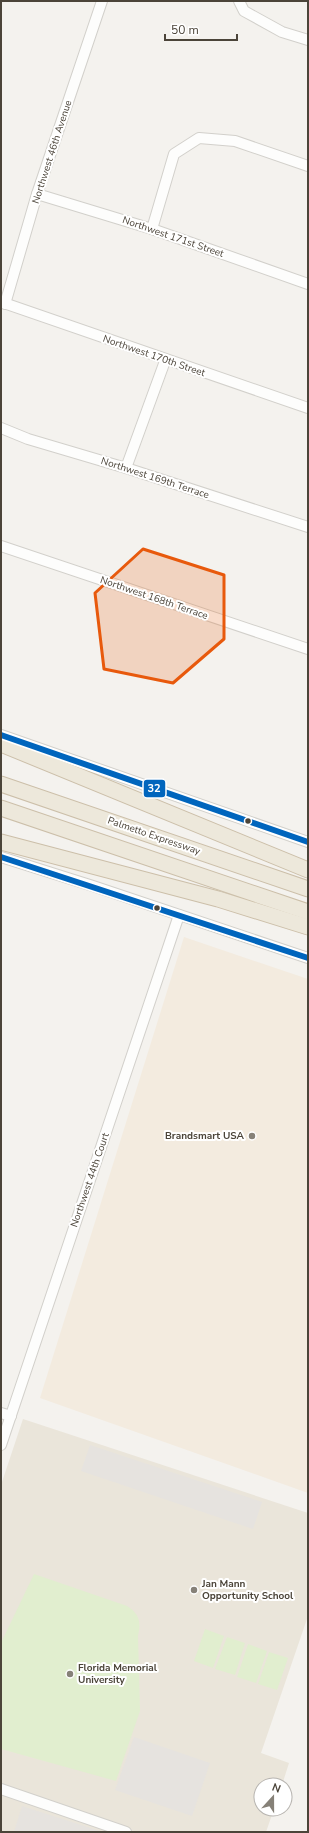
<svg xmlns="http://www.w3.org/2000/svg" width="309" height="1833" font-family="'Nunito Sans',sans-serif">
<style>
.commercial{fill:#f3ebdf}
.education{fill:#eae5da}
.green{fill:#e1eecf}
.parking{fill:#e6e3df}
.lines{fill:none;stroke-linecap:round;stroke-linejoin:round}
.minor-casing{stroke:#d2d0cb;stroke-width:12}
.highway-casing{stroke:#ccbfa9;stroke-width:17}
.minor{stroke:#fdfdfc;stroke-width:10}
.highway{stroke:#ede8db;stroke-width:15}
.bus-1-casing{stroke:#fff;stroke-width:9}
.bus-1{stroke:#0065bd;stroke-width:6}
.marked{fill:#e8590c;fill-opacity:0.2;stroke:#e8590c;stroke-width:3;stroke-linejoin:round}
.bus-dot{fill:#4b4439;stroke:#fff;stroke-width:1.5}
.poi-dot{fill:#868178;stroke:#fff;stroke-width:1.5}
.labels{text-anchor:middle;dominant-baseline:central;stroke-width:4;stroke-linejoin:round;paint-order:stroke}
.street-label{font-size:10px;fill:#4b4439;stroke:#fff}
.poi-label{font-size:10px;font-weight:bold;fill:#4b4439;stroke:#fff;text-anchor:start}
.line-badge{stroke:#fff;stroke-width:1.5}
.badge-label{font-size:11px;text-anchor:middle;font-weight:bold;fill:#fff}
</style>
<rect width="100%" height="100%" fill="#f4f2ee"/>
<path class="commercial" d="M184,937l124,42v514l-268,-95z"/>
<path class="education" d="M23,1419l285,94v103l-47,137 28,10 -7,22h-21v24h13l-8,23h-265v-347z"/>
<g class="green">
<path d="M34,1574l93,32c13,8 14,17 11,30l2,75 -24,70 -115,-32v-106z"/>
<path d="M205,1629l19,7 -11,32 -19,-7z"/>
<path d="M227,1637l18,6 -10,32 -20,-6z"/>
<path d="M248,1644l19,7 -11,32 -19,-6z"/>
<path d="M269,1652l19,6 -11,32 -19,-6z"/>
</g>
<g class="parking">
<path d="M90,1445l172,57 -9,27 -172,-58z"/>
<path d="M134,1737l76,26 -18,53 -77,-26z"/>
<path d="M22,1806l81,26h-89z"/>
</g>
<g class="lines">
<defs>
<g id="minor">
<path d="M239,1l5,10 38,21 26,8"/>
<path d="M37,194l115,35 156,55"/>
<path d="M152,229l22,-75 25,-16 36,3 73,25"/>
<path d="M1,302l307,106"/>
<path d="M5,304l32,-110 65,-193"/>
<path d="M1,428l27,11 98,29 182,59"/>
<path d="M126,468l39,-107"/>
<path d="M1,546l307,103"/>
<path d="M1,735l307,107"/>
<path d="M1,857l92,29 215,72"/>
<path d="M1,1413l10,3"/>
<path d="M1,1445l178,-530"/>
<path d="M1,1789l125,43"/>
</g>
<g id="highway">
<path d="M1,744l307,126"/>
<path d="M1,784l307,105"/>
<path d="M1,808l307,104"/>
<path d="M1,842l217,57 90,28"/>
</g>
</defs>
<use href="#minor" class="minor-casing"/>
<use href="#highway" class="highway-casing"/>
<use href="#minor" class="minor"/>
<use href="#highway" class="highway"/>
<defs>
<g id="bus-1">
<path d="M1,735l307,107"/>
<path d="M1,857l307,101"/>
</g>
</defs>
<use href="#bus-1" class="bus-1-casing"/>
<use href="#bus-1" class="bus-1"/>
</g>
<path class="marked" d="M143,549l81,26v64l-51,44 -69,-14 -9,-76z"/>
<g class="bus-dot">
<circle cx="248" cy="821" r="3.5"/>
<circle cx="157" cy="908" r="3.5"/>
</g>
<g class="poi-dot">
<circle cx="252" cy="1136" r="4"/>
<circle cx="194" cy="1590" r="4"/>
<circle cx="70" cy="1674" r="4"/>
</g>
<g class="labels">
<g class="street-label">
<text transform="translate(52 152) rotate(-72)">Northwest 46th Avenue</text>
<text transform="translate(173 237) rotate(19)">Northwest 171st Street</text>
<text transform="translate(154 356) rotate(19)">Northwest 170th Street</text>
<text transform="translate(155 478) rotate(18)">Northwest 169th Terrace</text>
<text transform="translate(154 598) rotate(19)">Northwest 168th Terrace</text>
<text transform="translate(154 836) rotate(19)">Palmetto Expressway</text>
<text transform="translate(90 1180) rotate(-71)">Northwest 44th Court</text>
</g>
<g class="poi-label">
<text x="244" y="1136" text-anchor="end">Brandsmart USA</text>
<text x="202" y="1584">Jan Mann<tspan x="202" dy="12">Opportunity School</tspan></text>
<text x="78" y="1668">Florida Memorial<tspan x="78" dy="12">University</tspan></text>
</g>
</g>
<rect class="line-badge" x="143" y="779" width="23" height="19" rx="4" fill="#0065bd"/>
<g class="badge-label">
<text x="154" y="792">32</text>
</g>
<rect width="309" height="1833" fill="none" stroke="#4b4439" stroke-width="4"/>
<g transform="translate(273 1797) rotate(21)"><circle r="19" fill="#ffffff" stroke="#b7b4b0"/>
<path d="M0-3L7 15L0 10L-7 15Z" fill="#868178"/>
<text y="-6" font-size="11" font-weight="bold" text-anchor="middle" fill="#4b4439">N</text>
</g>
<path d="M165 34v6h72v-6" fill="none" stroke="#4b4439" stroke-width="2"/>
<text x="171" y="34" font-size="12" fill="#4b4439" stroke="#ffffff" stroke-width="3" paint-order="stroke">50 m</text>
</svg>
